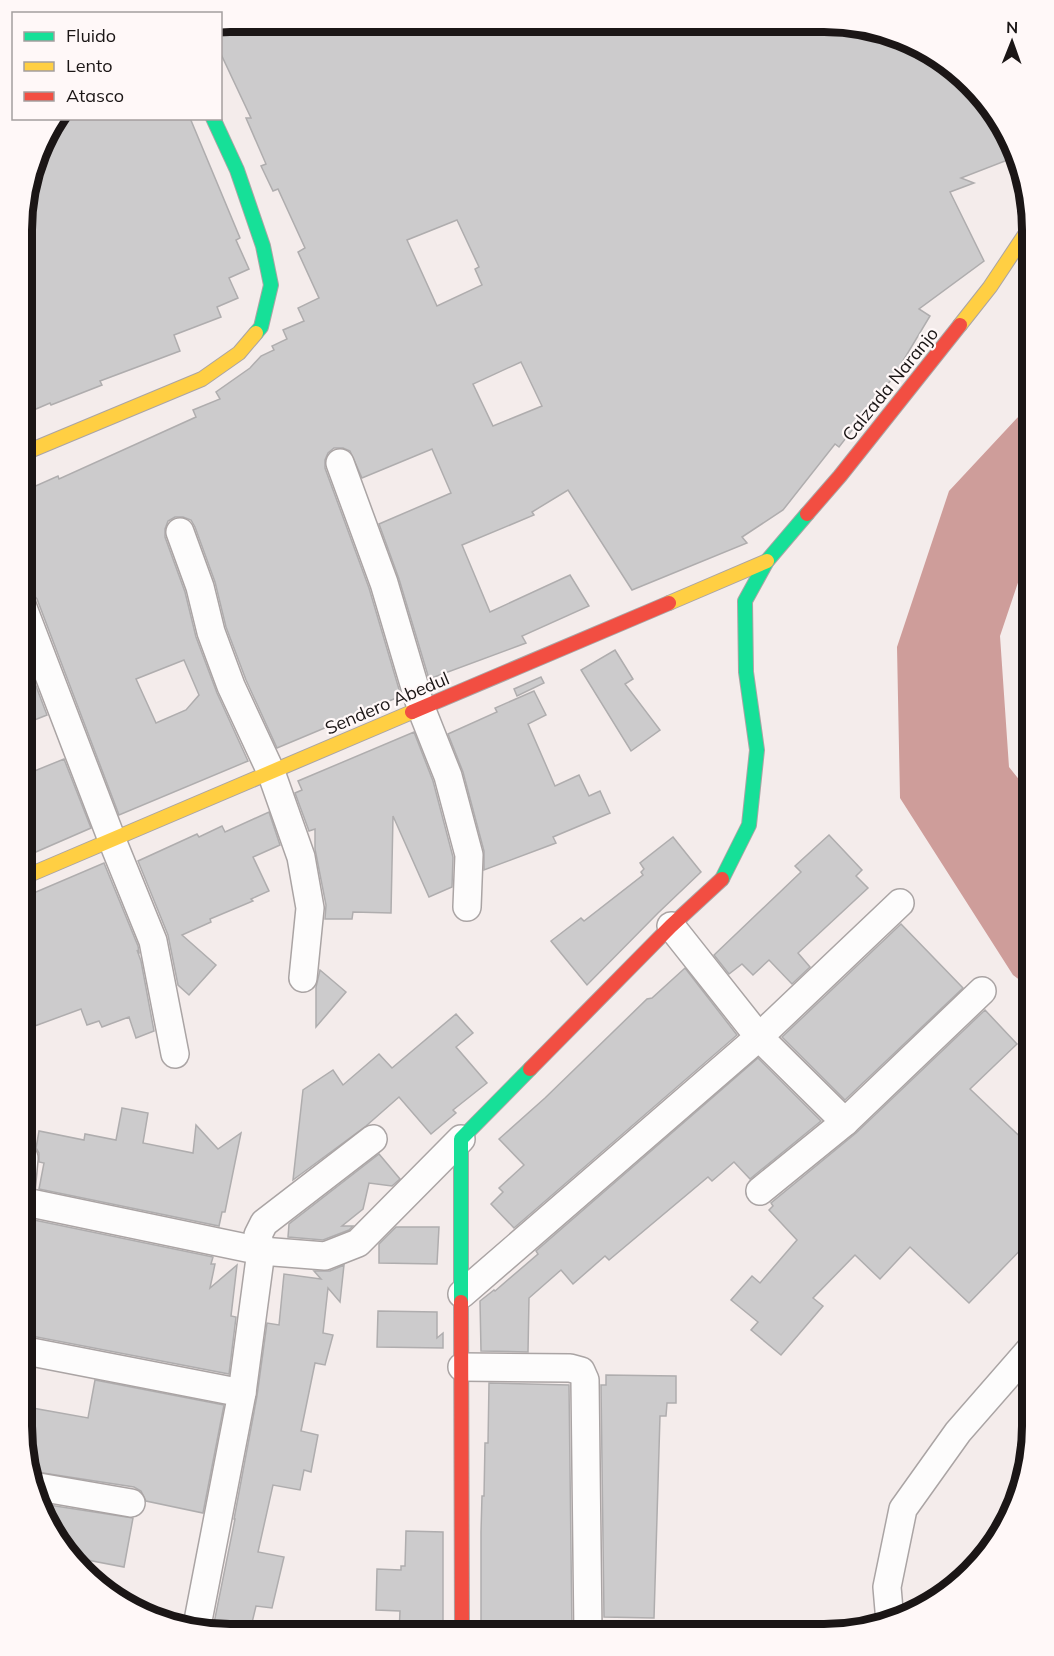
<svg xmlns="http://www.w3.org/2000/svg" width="1054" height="1656" font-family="Mulish,sans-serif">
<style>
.water{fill:#ce9d9a}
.building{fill:#cccbcc;stroke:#afadae;stroke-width:1.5;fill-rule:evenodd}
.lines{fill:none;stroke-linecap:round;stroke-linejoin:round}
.street-casing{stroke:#aaa4a4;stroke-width:30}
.fast-casing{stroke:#aaa4a4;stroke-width:16}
.slow-casing{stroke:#aaa4a4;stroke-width:16}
.jam-casing{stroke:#aaa4a4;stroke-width:16}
.street{stroke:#fdfcfc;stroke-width:27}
.fast{stroke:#16e098;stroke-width:14}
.slow{stroke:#ffcf43;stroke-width:14}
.jam{stroke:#f24e42;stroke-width:14}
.labels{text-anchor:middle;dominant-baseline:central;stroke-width:4.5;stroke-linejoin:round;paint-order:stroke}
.street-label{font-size:18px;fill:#1b1616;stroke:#fff8f8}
.rim{fill:none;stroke:#1b1616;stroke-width:8}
</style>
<rect width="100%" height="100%" fill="#f4eceb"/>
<path class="water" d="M1033,401v137l-33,98 9,131 24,30v193l-20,-15 -113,-177 -3,-151 52,-156z"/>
<g class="building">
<path d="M230,21l622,2 100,41 65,86 1,6 -57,22 13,5 -24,9 34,69 -65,48 11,7 -36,60 -55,71 -4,-3 -52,66 -41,27 5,6 -115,47 -64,-100 -36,22 2,3 -72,30 28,67 80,-37 19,31 -67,30 4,7 -97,36 -30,-100 -20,-55 72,-31 -19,-44 -70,29 -12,-27 -7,-3h-9l-6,5 -3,7v8l44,120 32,108 -124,52 -31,-68 -20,-53 -11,-45 -20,-55 -4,-7 -8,-3h-8l-7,4 -3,8v8l20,55 11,45 21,56 31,68 -129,54 -82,-216 -6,-7 -9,-2v-98l36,-16 1,3 137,-62 -3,-7 27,-11 -4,-7 34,-24 11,-12 13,-6 -2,-4 15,-7 -4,-9 21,-9 -6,-13 21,-10 -21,-46 7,-4 -27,-59 -5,2 -12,-25 5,-2 -20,-46h5l-31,-66v-29zM457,220l22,47 -4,2 7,16 -45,21 -30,-66zM521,362l21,44 -49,20 -20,-42zM184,660l15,35 -13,15 -30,13 -20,-44z"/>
<path d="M57,118h133l50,120 -4,2 13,29 -20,9 9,20 -21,9 4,10 -47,18 6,16 -80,30 2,4 -51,20 -1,-2 -28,12 1,-212 20,-66z"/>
<path d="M22,649l25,66 -25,10z"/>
<path d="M615,650l18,29 -8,5 35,46 -29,21 -50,-81z"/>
<path d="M541,677l3,6 -27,13 -3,-7z"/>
<path d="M534,691l12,24 -18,9 27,62 24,-11 10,21 11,-5 10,22 -57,24 3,6 -72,27v-19l-21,-79 -15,-38 49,-22 -2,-4z"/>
<path d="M414,732l19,49 20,76 -1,30 -23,10 -36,-81 -2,97 -38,-1 -1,7h-27l1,-14 -11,-56v-20l-6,2 -14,-38 7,-3 -4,-9z"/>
<path d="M64,759l27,69 -69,30v-82z"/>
<path d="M269,812l11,33 -27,12 16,34 -18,8 2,2 -43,18 1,3 -29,13 34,30 -27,30 -11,-10 -10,-50 -30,-74 59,-27 2,3 23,-11 3,6z"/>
<path d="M829,835l33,35 -6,6 12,12 -70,65 12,14 -18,17 -23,-24 -16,15 -11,-11 -13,10 -15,-19 87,-83 -6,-6z"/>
<path d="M673,837l28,35 -43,41 -71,72 -36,-44 30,-23 3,3 59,-46 -2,-3 3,-3 -4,-6z"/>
<path d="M104,863l34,83 1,6 -2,-2 4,11 13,70 -18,7 -7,-21 -27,10 -3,-6 -12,4 -6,-16 -49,18 -2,-4 -8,4v-131l7,-1z"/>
<path d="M901,924l62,64 -118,112 -63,-63z"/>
<path d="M685,968l52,67 -223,193 -23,-24 12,-12 -4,-4 25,-23 -25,-26 46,-41 102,-99 5,-1z"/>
<path d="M320,970l26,22 -30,35v-40z"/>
<path d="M985,1010l32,34 -47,45 63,60v88l-64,66 -59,-56 -30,32 -25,-24 -42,43 10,8 -42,49 -30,-25 7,-8 -27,-22 21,-24 8,7 37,-43 -28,-30 4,-4 -2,-3 85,-70z"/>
<path d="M456,1014l17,19 -17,14 31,36 -34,27 3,3 -25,21 -32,-37 -33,29 -73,54 10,-90 30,-20 10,15 36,-31 13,14z"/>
<path d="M758,1058l63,63 -71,58 -16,-17 -22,19 -4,-4 -99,83 -4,-4 -32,28 -12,-14 -32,28 -1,54 -47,-1 -1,-50 14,-11 1,1 43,-37 -2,-3z"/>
<path d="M122,1108l26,5 -5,30 50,10 3,-28 22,24 23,-16 -16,79h-3l-3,14 -180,-37 5,-26 -5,-1v-9l-3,-5 3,-17 45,9 1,-6 31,6z"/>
<path d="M379,1154l21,25 -8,7 -23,-3 -6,26 -21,17h11l-4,4 -26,10 -35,-3 1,-13z"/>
<path d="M34,1220l179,37 -2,7h4l-5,24 27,-23 -6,51 5,1 -7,57 -208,-40v-40z"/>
<path d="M396,1227h43l-2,37 -58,-1v-19z"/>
<path d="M344,1265l-4,37 -12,-14 -5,45 10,2 -8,30 -10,-2 -14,68 17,4 -7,37 -7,-2 -4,20 -27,-5 -15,67 26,5 -12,51 -16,-2 -6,25 -13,-2 -1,4h-24l23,-114h-1l23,-123 10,-73 12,2 5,-51 37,5 -7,-8h16z"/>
<path d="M378,1311l59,1v26l6,-5v15l-66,-1z"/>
<path d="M606,1375l70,1v27h-9l-1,13h-6l-6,202 -50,-1 -3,-232h5z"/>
<path d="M95,1380l129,25 -21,108 -57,-12 -5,-10 -7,-4 -104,-16 -9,-45v-20l67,12z"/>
<path d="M489,1383l80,2 3,249h-37v-5l-54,-1v-96l1,-36h2l1,-53h3z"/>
<path d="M36,1503l97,15 -9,49 -47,-9 -40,-52z"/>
<path d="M406,1531l37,1v102h-44l1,-23 -24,-1 1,-41 24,1v-4h4z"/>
</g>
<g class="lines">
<defs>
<g id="street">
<path d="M340,463l44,120 37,125 27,68 21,79 -2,52"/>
<path d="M180,532l20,55 11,45 20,54 40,86 30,85 9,51 -7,70"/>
<path d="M22,605l90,235 41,101 22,113"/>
<path d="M671,926l88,111 86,85"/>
<path d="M21,1189l3,-31 -3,-3"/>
<path d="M760,1191l85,-69 137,-131"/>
<path d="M21,1201l240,50 64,5 33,-13 103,-104"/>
<path d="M462,1294l297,-257 141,-134"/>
<path d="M21,1350l221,43"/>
<path d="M462,1367l108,1 11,3 4,9 3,254"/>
<path d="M33,1486l98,17"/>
<path d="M890,1622l-3,-35 16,-78 55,-77 75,-86"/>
<path d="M196,1631l46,-238 19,-142 -3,-16 6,-12 109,-84"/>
</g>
<g id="fast">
<path d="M213,118l24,52 26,76 8,39 -10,42 -5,6"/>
<path d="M722,879l27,-54 8,-75 -11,-78 -1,-71 22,-40 40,-47"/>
<path d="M461,1302v-163l69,-70"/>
</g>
<g id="slow">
<path d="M960,325l30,-38 42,-63"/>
<path d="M22,454l180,-75 37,-26 17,-20"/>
<path d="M669,603l98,-42"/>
<path d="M22,878l390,-166"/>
</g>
<g id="jam">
<path d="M807,514l33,-38 120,-151"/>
<path d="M412,712l257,-109"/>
<path d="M530,1069l141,-143 51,-47"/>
<path d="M461,1302l1,332"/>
</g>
</defs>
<use href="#street" class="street-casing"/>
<use href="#fast" class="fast-casing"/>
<use href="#slow" class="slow-casing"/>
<use href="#jam" class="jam-casing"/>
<use href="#street" class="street"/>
<use href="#fast" class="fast"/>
<use href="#slow" class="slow"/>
<use href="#jam" class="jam"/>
</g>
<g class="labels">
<g class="street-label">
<text transform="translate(890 384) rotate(-51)">Calzada Naranjo</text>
<text transform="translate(387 703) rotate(-23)">Sendero Abedul</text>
</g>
</g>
<path d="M0 0H1054V1656H0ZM230 32H824A198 198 0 0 1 1022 230V1426A198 198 0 0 1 824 1624H230A198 198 0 0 1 32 1426V230A198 198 0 0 1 230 32Z" fill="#fff8f8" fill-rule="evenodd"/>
<path class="rim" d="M230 32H824A198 198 0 0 1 1022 230V1426A198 198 0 0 1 824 1624H230A198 198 0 0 1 32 1426V230A198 198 0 0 1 230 32Z"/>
<rect x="12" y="12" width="210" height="108" fill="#fff8f8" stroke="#a49e9e" stroke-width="1.5"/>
<rect x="24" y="32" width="30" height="9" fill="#16e098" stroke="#a49e9e" stroke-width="1.5"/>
<text x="66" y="42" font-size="18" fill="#1b1616">Fluido</text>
<rect x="24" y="62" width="30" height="9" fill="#ffcf43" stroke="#a49e9e" stroke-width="1.5"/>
<text x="66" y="72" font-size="18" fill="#1b1616">Lento</text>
<rect x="24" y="92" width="30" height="9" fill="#f24e42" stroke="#a49e9e" stroke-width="1.5"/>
<text x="66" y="102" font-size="18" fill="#1b1616">Atasco</text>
<g transform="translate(1012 42) rotate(1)" stroke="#fff8f8" stroke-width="4.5" paint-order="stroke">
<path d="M0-4.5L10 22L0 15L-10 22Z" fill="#1b1616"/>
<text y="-9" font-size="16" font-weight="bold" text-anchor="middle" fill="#1b1616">N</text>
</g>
</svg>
